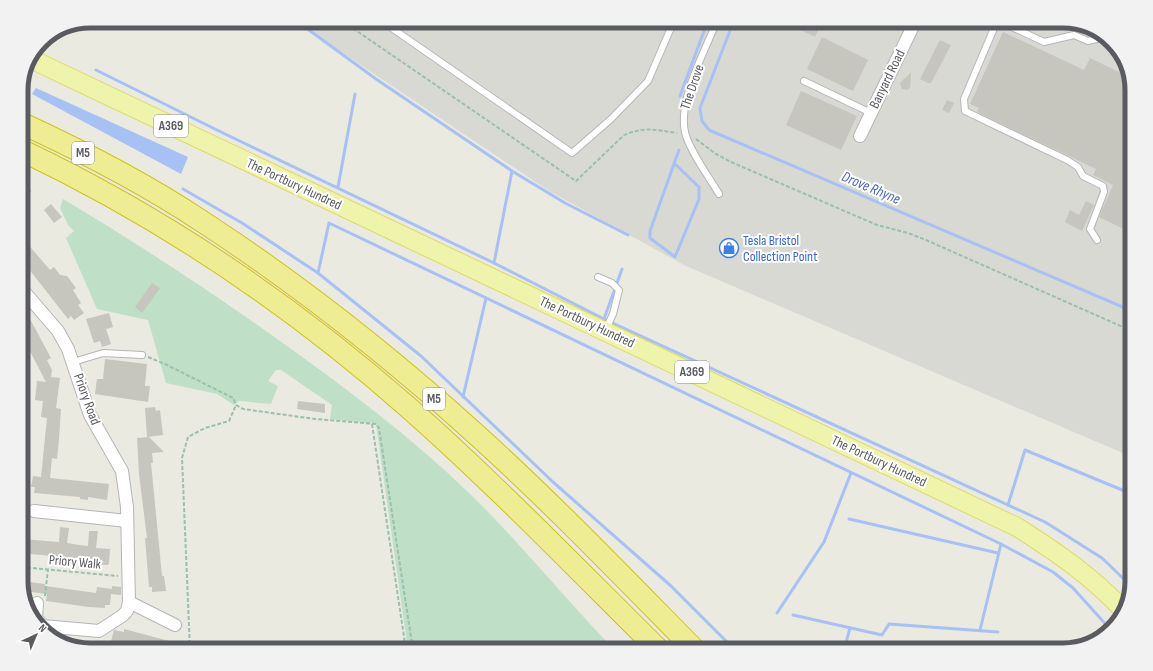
<svg xmlns="http://www.w3.org/2000/svg" width="1153" height="671" font-family="'Sofia Sans Condensed',sans-serif">
<style>
.industrial{fill:#d9d9d3}
.green{fill:#c0dfc7}
.water{fill:#a8c1f4}
.lines{fill:none;stroke-linecap:round;stroke-linejoin:round}
.stream{stroke:#a8c1f4;stroke-width:3}
.building{fill:#c6c5be}
.lane-casing{stroke:#b4b5ba;stroke-width:8}
.street-casing{stroke:#b4b5ba;stroke-width:14}
.primary-casing{stroke:#dfd966;stroke-width:20}
.highway-casing{stroke:#d0c11b;stroke-width:23}
.path{stroke:#9ac0ad;stroke-width:2;stroke-dasharray:4 2;stroke-linecap:butt}
.lane{stroke:#fff;stroke-width:6}
.street{stroke:#fff;stroke-width:12}
.primary{stroke:#eff4ac;stroke-width:18}
.highway{stroke:#efed94;stroke-width:21}
.labels{text-anchor:middle;dominant-baseline:central;stroke-width:4;stroke-linejoin:round;paint-order:stroke}
.shield{fill:#fff;stroke:#8c8c90;stroke-width:1}
.shield-label{font-size:13px;font-weight:bold;fill:#5a5b60}
.street-label{font-size:14px;fill:#5a5b60;stroke:#fff}
.shop-label{font-size:14px;fill:#366cbe;stroke:#fff;text-anchor:start}
.water-label{font-size:15px;font-style:italic;fill:#4f68b3;stroke:#fff}
.rim{fill:none;stroke:#5a5b60;stroke-width:5}
</style>
<rect width="100%" height="100%" fill="#eaeae1"/>
<path class="industrial" d="M1063,21l35,9 23,22 11,33v372l-446,-191 -137,-75 -218,-146 -26,-20z"/>
<path class="green" d="M63,199c74,44 147,92 217,142 66,47 130,95 188,151 52,50 97,107 147,158h-207l-32,-226 -46,-5 2,-14 -51,-35h-5l-8,11 10,5 -7,18 -32,-3 -5,4 -17,-11 -51,-11 -18,-63 -51,-11 -31,-71 8,-7 -6,-6 -8,-17z"/>
<path class="water" d="M36,88l152,69 -7,17 -149,-80z"/>
<g class="lines">
<g class="stream">
<path d="M733,23l-33,85 2,13 7,9 423,181"/>
<path d="M302,25l74,54 136,92 53,32 63,32"/>
<path d="M96,70l127,63 271,130 110,56 441,203 57,36 29,28"/>
<path d="M680,96l27,-73"/>
<path d="M674,163l25,24v12l-24,58 -25,-19v-7l29,-81"/>
<path d="M338,187l17,-93"/>
<path d="M183,189l59,34 76,50 103,83 132,126 118,104 64,64"/>
<path d="M494,263l18,-92"/>
<path d="M318,273l11,-50 672,321 52,28 20,16 37,41"/>
<path d="M604,319l18,-50"/>
<path d="M463,397l23,-99"/>
<path d="M1008,505l17,-55 107,44"/>
<path d="M849,519l149,34"/>
<path d="M777,613l47,-71 27,-69"/>
<path d="M793,615l89,20 7,-11 109,8"/>
<path d="M980,630l21,-86"/>
<path d="M844,650l6,-22"/>
</g>
</g>
<g class="building">
<path d="M785,22h37l-7,15z"/>
<path d="M1003,32l81,38 6,-12 33,16 3,-6 6,17v148l-33,-16 14,-32 -20,-10 3,-6 -119,-57 2,-4 -9,-4z"/>
<path d="M822,37l46,23 -15,31 -46,-22z"/>
<path d="M940,40l11,5 -20,38h-3l-8,-4z"/>
<path d="M911,72l-1,16 -3,2 -5,-1 -2,-6z"/>
<path d="M801,91l56,25 -16,34 -55,-25z"/>
<path d="M947,100l7,3 -5,10 -7,-3z"/>
<path d="M1086,201l8,4 -12,26 -17,-9 5,-12 9,5z"/>
<path d="M51,204l11,13 -8,6 -10,-13z"/>
<path d="M26,242l24,28 4,-3 6,8 7,1 9,12 -3,2 8,13 -3,2 6,8 -10,7 -3,-4 -3,3 -47,-60v-13z"/>
<path d="M152,283l8,5 -18,25 -7,-6z"/>
<path d="M21,309l6,11 3,-1 21,39 -4,2 5,10 -1,7 9,1 -4,30 5,1 -2,30 -2,20 -5,-1 -2,20 59,6 -2,16 -19,-3v3l-8,-1v-2l-46,-4 1,-6h-4l2,-11 8,1 6,-59 -6,-1 2,-16 -8,-1 2,-19 9,1 -25,-48z"/>
<path d="M109,313l4,14 -7,2 5,15 -9,3 -2,-6 -6,2 -8,-24z"/>
<path d="M105,359l42,5 -2,22h5l-2,16 -53,-8 2,-15h6z"/>
<path d="M298,401l27,3v9l-28,-4z"/>
<path d="M155,407l1,4 4,-1 3,25 -16,2 -2,-29z"/>
<path d="M149,437l15,15 -12,1 1,10h-2l11,113h2l2,15 -14,1v-5h-3l-4,-49h2l-8,-64 -2,-36z"/>
<path d="M60,527l9,1 -2,15 12,2 9,1 1,-15h9l-2,17 14,1 -1,15 -2,1h-8l-2,-2v-3l-67,-6 -1,4h-8v-19l38,3z"/>
<path d="M21,581l24,3v2l51,7 1,-6 15,2v-3l9,1v8l-10,-1 -1,11h-5v3l-16,-1 -43,-6 1,-7 -24,-3z"/>
<path d="M124,629l49,13 -1,8h-43l-19,-5 4,-15 10,2z"/>
</g>
<g class="lines">
<defs>
<g id="lane">
<path d="M997,21l-33,78 1,12 102,49 11,7 5,9 20,10 1,6 -14,37 7,11"/>
<path d="M999,21l45,21 30,-7 14,6 17,-4"/>
<path d="M716,23c-12,30 -38,77 -31,109 3,16 25,47 34,62"/>
<path d="M386,24l186,129 39,-34 37,-38 25,-58"/>
<path d="M804,81l67,32"/>
<path d="M598,277l14,6 7,7 -6,24 -7,15"/>
<path d="M73,362l30,-9 39,2"/>
</g>
<g id="street">
<path d="M860,136l55,-114"/>
<path d="M21,288l37,43 10,18 22,66 32,56 5,36 2,95 46,23"/>
<path d="M34,511l93,10"/>
<path d="M37,603l-1,15 7,8 56,5 23,-15 5,-5 2,-9"/>
</g>
<path id="primary" d="M33,60l984,467c39,25 75,49 107,84"/>
<g id="highway">
<path d="M21,123c63,29 125,61 182,99 98,64 190,137 276,215 75,68 145,141 216,213"/>
<path d="M21,150c141,67 271,155 388,258 87,77 167,160 250,242"/>
</g>
</defs>
<use href="#lane" class="lane-casing"/>
<use href="#street" class="street-casing"/>
<use href="#primary" class="primary-casing"/>
<use href="#highway" class="highway-casing"/>
<g class="path">
<path d="M348,25l228,156 47,-45c18,-10 34,-6 54,-3"/>
<path d="M696,139l20,15 15,8 146,63 31,8 18,7 206,91"/>
<path d="M21,189l11,2"/>
<path d="M148,357l17,7 68,34 3,7 7,4 72,10 61,5 3,4 34,222"/>
<path d="M372,424l34,226"/>
<path d="M21,567l97,9"/>
<path d="M45,596l3,-27"/>
<path d="M190,650l-8,-192 6,-21 17,-9 24,-7 7,-16"/>
</g>
<use href="#lane" class="lane"/>
<use href="#street" class="street"/>
<use href="#primary" class="primary"/>
<use href="#highway" class="highway"/>
</g>
<defs>
<symbol id="shop-ring" viewBox="-11 -11 22 22"><circle r="9.5" fill="#fff" stroke="#3f7fe0" stroke-width="1.5"/><path d="M-5-2.5h2.3a2.7 3.5 0 0 1 5.4 0H5L5.5 6h-11ZM-1.5-2.5h3a1.5 2.3 0 0 0-3 0Z" fill="#3f7fe0"/></symbol>
</defs>
<g fill-rule="evenodd">
<use href="#shop-ring" x="718" y="237" width="22" height="22"/>
</g>
<g class="labels">
<g class="shield">
<rect x="154" y="115" width="34" height="22" rx="3"/>
<rect x="72" y="142" width="22" height="22" rx="3"/>
<rect x="675" y="361" width="34" height="22" rx="3"/>
<rect x="423" y="388" width="22" height="22" rx="3"/>
</g>
<g class="shield-label">
<text x="171" y="126">A369</text>
<text x="83" y="153">M5</text>
<text x="692" y="372">A369</text>
<text x="434" y="399">M5</text>
</g>
<g class="street-label">
<text transform="translate(887 79) rotate(-64)">Banyard Road</text>
<text transform="translate(692 87) rotate(-71)">The Drove</text>
<text transform="translate(294 184) rotate(25)">The Portbury Hundred</text>
<text transform="translate(587 322) rotate(25)">The Portbury Hundred</text>
<text transform="translate(87 399) rotate(70)">Priory Road</text>
<text transform="translate(879 461) rotate(25)">The Portbury Hundred</text>
<text transform="translate(75 562) rotate(5)">Priory Walk</text>
</g>
<g class="shop-label">
<text x="743" y="240">Tesla Bristol<tspan x="743" dy="16">Collection Point</tspan></text>
</g>
<g class="water-label">
<text transform="translate(871 188) rotate(23)">Drove Rhyne</text>
</g>
</g>
<path d="M0 0H1153V671H0ZM90 28H1063A62 62 0 0 1 1125 90V581A62 62 0 0 1 1063 643H90A62 62 0 0 1 28 581V90A62 62 0 0 1 90 28Z" fill="#f2f2f2" fill-rule="evenodd"/>
<path class="rim" d="M90 28H1063A62 62 0 0 1 1125 90V581A62 62 0 0 1 1063 643H90A62 62 0 0 1 28 581V90A62 62 0 0 1 90 28Z"/>
<g transform="translate(36 635) rotate(44)" stroke="#ffffff" stroke-width="3" paint-order="stroke">
<path d="M0-3L7 15L0 10L-7 15Z" fill="#5a5b60"/>
<text y="-6" font-size="11" font-weight="bold" text-anchor="middle" fill="#5a5b60">N</text>
</g>
</svg>
